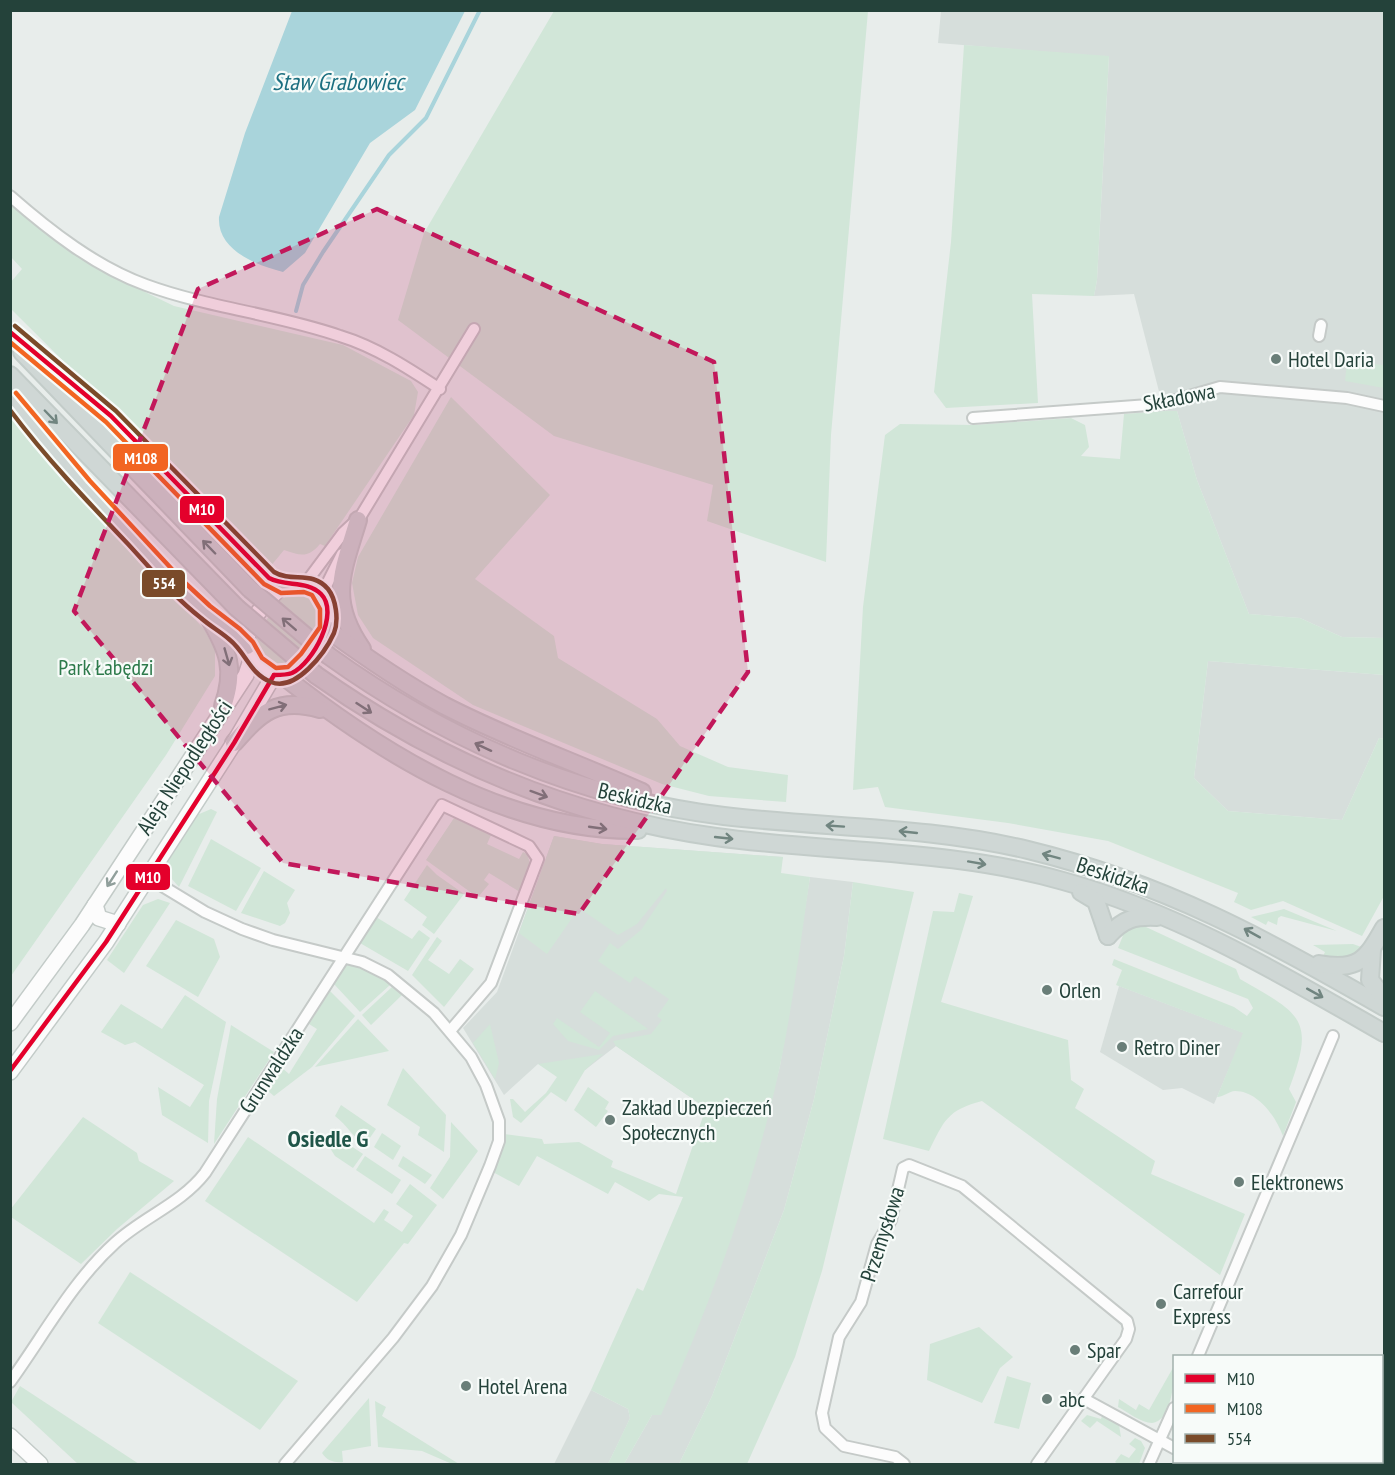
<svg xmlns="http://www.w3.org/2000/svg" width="1395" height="1475" font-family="'PT Sans Narrow',sans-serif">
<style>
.built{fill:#d6dedb}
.green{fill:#d1e6d8}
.water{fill:#a9d4db}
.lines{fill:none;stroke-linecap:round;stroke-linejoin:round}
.stream{stroke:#a9d4db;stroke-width:4}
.street-casing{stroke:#c5cac8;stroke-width:14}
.secondary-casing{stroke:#c3cbc8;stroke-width:18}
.primary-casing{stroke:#c3ccc9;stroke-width:20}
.street{stroke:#fcfcfc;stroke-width:10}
.secondary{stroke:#fcfcfc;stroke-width:15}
.primary{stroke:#cfd7d5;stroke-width:16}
.primary-bridge-casing{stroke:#c3ccc9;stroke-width:20;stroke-linecap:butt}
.primary-bridge{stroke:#cfd7d5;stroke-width:16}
.bus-1-casing{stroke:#f7fbf9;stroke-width:9}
.bus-2-casing{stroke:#f7fbf9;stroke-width:9}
.bus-3-casing{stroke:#f7fbf9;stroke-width:9}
.bus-1{stroke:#e4002b;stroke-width:4.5}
.bus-2{stroke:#f26522;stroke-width:4.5}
.bus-3{stroke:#7a4b2a;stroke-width:4.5}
.oneway{stroke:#718580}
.oneway2{stroke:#909f9b}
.marked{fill:#c2185b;fill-opacity:0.2;stroke:#c2185b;stroke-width:4.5;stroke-dasharray:12 8;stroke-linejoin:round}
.poi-dot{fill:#697e78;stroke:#f7fbf9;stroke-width:2}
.labels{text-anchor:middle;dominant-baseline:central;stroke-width:4.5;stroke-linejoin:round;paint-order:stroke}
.poi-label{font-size:22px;fill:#24423a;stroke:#f7fbf9;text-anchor:start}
.street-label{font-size:22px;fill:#24423a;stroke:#f7fbf9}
.park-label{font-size:22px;fill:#2d7a4b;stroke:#f7fbf9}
.water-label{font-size:24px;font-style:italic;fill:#1c6f80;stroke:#f7fbf9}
.neighbourhood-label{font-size:24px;font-weight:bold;fill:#1f5548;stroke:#f7fbf9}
.line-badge{stroke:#f7fbf9;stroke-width:2}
.badge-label{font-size:16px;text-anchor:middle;font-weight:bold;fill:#fff}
</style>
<rect width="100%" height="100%" fill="#e8edeb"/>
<g class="built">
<path d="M941,11h443v627l-42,-1 -42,-19 -51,-4 -52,-134 -20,-69h-13l-30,-117 -40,2 3,-16 12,-223 -171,-14z"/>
<path d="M1208,661l176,14v64l-5,-1 -37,82 -114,-9 -34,-33z"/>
<path d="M554,836l48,8 181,13 -77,251 -90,-62 -31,24 -8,-6h-39l-34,31 -41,-67 34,-36z"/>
<path d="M810,877l43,5 -9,74 -30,143 -30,111 -72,186 -33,68h-55l28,-49 104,-257 24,-92z"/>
<path d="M1119,986l125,47 -30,71 -32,-16 -19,2 -63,-38z"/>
<path d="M591,1390l37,19 2,9 -6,13 -16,33h-54z"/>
</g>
<g class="green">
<path d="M554,11h314l-37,424 -5,127 -119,-41 6,-36 -159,-49 -156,-116 26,-87z"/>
<path d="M964,45l145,11 -12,224 -3,16 -62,-2 6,109 -92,5 -12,-16 17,-150z"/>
<path d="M11,204l33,27 68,45 62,30 169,39 68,36 7,11 -4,23 -89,131 -5,-2c-12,14 -19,12 -36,6l-14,17 -259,-258 -1,-26 12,-14 -11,-12z"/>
<path d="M1347,362l37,3v23l-39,-7z"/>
<path d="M451,397l99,98 -75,84 79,57 4,22 99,61 23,27 48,21 60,8 -2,27 -77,-6 -47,-12 -189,-79 -100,-67 -15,-23 -6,-32 6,-26z"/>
<path d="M1164,411h13l20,69 52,134 51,4 42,19 42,1v37l-176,-14 -14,117 34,33 114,9 37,-82 5,1v157l-22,40 -79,-35 -32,9 -17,-8 4,-9 -130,-52 -100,-18 -123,-16 -7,-20 -25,3 10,-183 22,-172 15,-11 75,1 96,-7 14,7 4,22 -8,9 39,3 4,-45z"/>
<path d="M10,416l23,30 171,183 11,20v27l-49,79 -155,221z"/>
<path d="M296,592c17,2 26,14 24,30 -5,12 -15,27 -24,36 -18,16 -40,-1 -40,-21l23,-37z"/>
<path d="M211,809l6,3 -38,75 -8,-9 -3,-16 29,-47z"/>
<path d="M454,818l37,17 -4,9 32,15 4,-7 4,2 4,12 -11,26 -31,-19 -5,7 5,4 -10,12 -6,-2 -47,-34z"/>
<path d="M554,836l48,8 181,13 -2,16 29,4c-9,63 -17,126 -30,189 -26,121 -69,236 -119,349h-9l-28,49h-16l22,-46 -2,-9 -37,-19 46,-102 6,3 40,-94 -24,-3 -10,7 -34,-19 -7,12 -71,-38 -18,30 -28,-15 13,-37 38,5 2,5 35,-2 34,19 -2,6 65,27 30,-86 -90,-62 -3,-5 38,-7 11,-14 -5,-4 12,-17 -34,-23 -5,7 -32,-22 12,-18 8,6 23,-19 26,-39 -1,-3 -29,36 -19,11 -39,-27 -32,46 -28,-21z"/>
<path d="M211,839l50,29 -25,43 -48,-25z"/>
<path d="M427,865l10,10 27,19 -30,40 -12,-9 5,-8 -23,-17z"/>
<path d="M264,871l31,19 -8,13 3,10 -5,10 -5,3 -39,-13z"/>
<path d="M853,882l61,10 -92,379 -27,86 -48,107h-68l33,-68 72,-186 30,-111 30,-143z"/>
<path d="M959,893l14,3 -32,106 127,38 3,40 13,9 -9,19 80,53 -4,13 94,40 -25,61 -238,-174c-35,9 -38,20 -53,50l-46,-12 50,-228 21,1z"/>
<path d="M158,899l12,4 -46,70 -17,-13 36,-55z"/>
<path d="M1284,909l53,22 -56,-15 -3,2 -1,7 -9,-4 -2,4 -15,-8z"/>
<path d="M376,917l36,22 7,-9 11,8 -22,33 -48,-28z"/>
<path d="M176,920l38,19 6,18 -22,40 -52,-31z"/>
<path d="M1134,924l12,3 90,42 4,10c61,35 76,40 49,110l7,13 -13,34c-7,-19 -25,-45 -48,-45 -6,0 -11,6 -18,6l26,-64 -127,-48 6,-15 -10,-5 2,-6 120,48 13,9 6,-8 -5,-9 -130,-51 8,-20z"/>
<path d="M437,937l5,4 -14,19 21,14 11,-15 14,10 -30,38 -32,-32z"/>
<path d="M1353,944l11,4 -9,10 -21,1 -11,-3 2,-4 -12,-7z"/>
<path d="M349,961l18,6 23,18 -30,27 -26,-28z"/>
<path d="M392,987l10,8 -31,30 -9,-10z"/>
<path d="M330,991l25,25 -43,51 -38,29 -7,-6 14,-23 8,7 28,-45 -8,-5z"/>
<path d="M595,991l53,38 -35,7 -14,14 -31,-9 -15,-17 4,-6 42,29 11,-14 -30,-21z"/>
<path d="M185,995l41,27 -17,79 -1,42 -46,-28 -4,-28 32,20 14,-22 -69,-43 -10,3 -24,-13 20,-28 41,25z"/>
<path d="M358,1019l31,32 -74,16z"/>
<path d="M490,1024l9,39 -4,16 -22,-36z"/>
<path d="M231,1025l43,27 -60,92 3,-45z"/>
<path d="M603,1054l-18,16 -19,32 -15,-10 -30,31 -8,-6 -3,-18h3l12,13 21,-19 11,-16 -19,-13z"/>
<path d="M403,1068l43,47 -2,37 -26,-17 2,-8 -33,-22z"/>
<path d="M588,1087l21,15 -4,7 3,2 -12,16 -22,-17z"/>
<path d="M341,1105l35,24 -11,16c-15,-11 -17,-19 -30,-29z"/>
<path d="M83,1117l54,36 2,8 35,20 -57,48 -36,35 -70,-47 -1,-7z"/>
<path d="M451,1122l27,29 -35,48 -13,-11 20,-31z"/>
<path d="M382,1133l19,13 -8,14 -19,-13z"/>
<path d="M248,1137l126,86 10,-14 5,3 -5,8 18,12 11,-16 -17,-12 14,-20 27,21 -29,39 -4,-1 -47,59 -152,-101z"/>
<path d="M348,1144l15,10 -10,14 -18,-12 -5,-8z"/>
<path d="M365,1156l36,24 -9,14 -36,-24z"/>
<path d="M403,1156l29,19 -7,9 -27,-18z"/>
<path d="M130,1272l168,109 -38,49 -162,-107z"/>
<path d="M979,1327l34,30 -13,11 -18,35 -55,-23 3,-36z"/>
<path d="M1174,1366c1,14 -3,56 -22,57 -10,0 -25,-11 -34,-16l1,-8 17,11 3,-6 10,6z"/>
<path d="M1007,1376l24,7 -12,46 -25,-6z"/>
<path d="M20,1386l119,78h-61l-67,-62z"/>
<path d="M369,1398l2,48 -29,5 1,11c-8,1 -16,-1 -21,-9z"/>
<path d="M375,1401l11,6 -4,9 77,48h-7l-30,-13 -44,-4z"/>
<path d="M1087,1415l14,4 1,-3 17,9 2,12 -24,-16 -7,7 -9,-7z"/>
<path d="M1135,1438l6,3 4,7 -6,16h-21l-3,-2 6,-8 8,4 7,-9 -7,-5z"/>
</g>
<path class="water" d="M292,11h173l-50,99 -45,33 -65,110 -22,19c-27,-7 -66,-22 -64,-55l26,-84z"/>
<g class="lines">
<path class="stream" d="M296,311l7,-26 20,-33 66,-97 37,-37 54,-108"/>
<defs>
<g id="street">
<path d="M10,196c40,35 86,71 136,89 63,23 131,29 194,51 36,11 68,32 100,53"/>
<path d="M1319,336l2,-11"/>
<path d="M973,418l189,-14 58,-17 127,11 37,8"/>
<path d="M356,524l118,-195"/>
<path d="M305,584l38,-51 14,-13"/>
<path d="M322,594l20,-40"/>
<path d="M149,878l56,34 37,17 31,11 89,22 26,13 46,38 37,44 15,28 13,36v20l-9,25 -29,69 -29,51 -39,52 -108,126"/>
<path d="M1198,1356l135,-320"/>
<path d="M10,1382c34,-47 62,-100 105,-139 28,-26 66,-39 90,-70l237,-368 87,41 9,13 -47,124 -41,48"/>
<path d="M1084,1399l90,49"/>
<path d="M1382,1412l2,-4"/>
<path d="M1198,1462l5,2"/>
<path d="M904,1464l-9,-7 -51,-11 -19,-18 -3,-15 17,-76 22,-35 16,-58 14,-24 12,-52 6,-3 53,21 165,135 2,8 -3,10 -89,125"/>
<path d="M1149,1464l25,-56"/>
<path d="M1354,1464l1,-2"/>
</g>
<g id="secondary">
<path d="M288,584c74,-4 31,95 -14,91 -37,-19 -32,-46 -7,-73 6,-7 12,-15 21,-18z"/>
<path d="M95,905l4,13 19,6"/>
<path d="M10,1023l72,-98 164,-250 6,-18"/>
<path d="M10,1072l96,-130 128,-199 40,-68"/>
<path d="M10,1436l30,28"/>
</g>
<g id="primary">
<path d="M10,332l101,84 139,143 19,19 14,8"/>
<path d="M22,352l228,237"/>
<path d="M10,375l227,233"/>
<path d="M10,397l20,27 54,62 93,99 70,61"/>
<path d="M358,520c-16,53 -30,80 4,129"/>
<path d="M209,618c19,32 27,52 14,88"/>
<path d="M327,629c38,28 76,54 118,77 64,33 132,57 197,86"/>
<path d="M329,656c117,84 252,143 395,160 101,12 205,10 304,34 136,33 237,89 356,157"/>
<path d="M282,675c100,79 225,157 356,155"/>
<path d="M316,675c120,85 254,142 400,162 116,16 235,12 347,44 116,32 218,93 321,152"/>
<path d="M234,743c27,-31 43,-46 86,-34"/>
<path d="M1081,892l15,9 12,35"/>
<path d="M1108,936c15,-17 26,-20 49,-19"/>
<path d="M1372,950l-2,30 14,18"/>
<path d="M1319,964c39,7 47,-4 65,-36"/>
</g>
</defs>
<use href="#street" class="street-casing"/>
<use href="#secondary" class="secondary-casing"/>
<use href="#primary" class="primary-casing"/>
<use href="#street" class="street"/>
<use href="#secondary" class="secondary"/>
<use href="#primary" class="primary"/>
<defs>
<g id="primary-bridge">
<path d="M250,589l79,67"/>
<path d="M237,608l79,67"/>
</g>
</defs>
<use href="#primary-bridge" class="primary-bridge-casing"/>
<use href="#primary-bridge" class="primary-bridge"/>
<defs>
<g id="bus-1">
<path d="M10,332l101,84 158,162c17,9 38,2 52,16 19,19 -8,69 -29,79 -5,2 -12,2 -18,2"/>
<path d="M10,1071l96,-129 128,-199 40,-68"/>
</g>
<path id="bus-2" d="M10,342l96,80 158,162 17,9 23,-1 8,3 8,14v18l-19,27 -13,13 -12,1 -14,-10 -9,-16 -13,-13 -30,-23 -28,-26 -92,-99 -74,-88"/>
<path id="bus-3" d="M10,410c36,48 77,91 118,134 23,25 46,53 73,74 9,8 20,14 29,22 16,13 20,34 41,42 25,10 54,-29 63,-49 5,-13 2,-34 -6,-44 -16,-19 -36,-6 -54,-17l-158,-161 -101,-85"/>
</defs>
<use href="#bus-1" class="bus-1-casing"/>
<use href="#bus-2" class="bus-2-casing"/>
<use href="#bus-3" class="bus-3-casing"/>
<use href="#bus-1" class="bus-1"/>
<use href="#bus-2" class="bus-2"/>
<use href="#bus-3" class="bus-3"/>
</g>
<defs><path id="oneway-shaft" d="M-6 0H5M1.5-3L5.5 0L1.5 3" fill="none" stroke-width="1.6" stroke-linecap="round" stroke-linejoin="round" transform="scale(1.5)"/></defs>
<g class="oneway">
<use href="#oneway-shaft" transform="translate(51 417) rotate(46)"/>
<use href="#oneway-shaft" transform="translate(209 547) rotate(-134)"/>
<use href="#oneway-shaft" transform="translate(289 624) rotate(-139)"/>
<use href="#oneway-shaft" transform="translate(227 657) rotate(74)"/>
<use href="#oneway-shaft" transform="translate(278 707) rotate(-15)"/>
<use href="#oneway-shaft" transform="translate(364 708) rotate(33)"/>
<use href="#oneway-shaft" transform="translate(483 747) rotate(-155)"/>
<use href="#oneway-shaft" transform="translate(539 794) rotate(20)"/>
<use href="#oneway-shaft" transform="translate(835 826) rotate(-176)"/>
<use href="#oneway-shaft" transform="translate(598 828) rotate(8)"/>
<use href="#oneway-shaft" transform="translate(908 832) rotate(-174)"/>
<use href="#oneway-shaft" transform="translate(724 838) rotate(6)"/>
<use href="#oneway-shaft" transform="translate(1051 856) rotate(-165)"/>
<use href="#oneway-shaft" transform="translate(977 863) rotate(10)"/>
<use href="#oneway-shaft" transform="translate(1252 933) rotate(-151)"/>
<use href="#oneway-shaft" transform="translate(1315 993) rotate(29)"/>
</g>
<use class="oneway2" href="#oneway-shaft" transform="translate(112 879) rotate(123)"/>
<path class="marked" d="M377,209l337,153 34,310 -169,242 -296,-51 -209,-252 124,-322z"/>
<g class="poi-dot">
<circle cx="1276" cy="359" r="6"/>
<circle cx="1047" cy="990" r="6"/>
<circle cx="1122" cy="1047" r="6"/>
<circle cx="610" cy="1120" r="6"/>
<circle cx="1239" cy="1182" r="6"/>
<circle cx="1161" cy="1304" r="6"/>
<circle cx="1075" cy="1350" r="6"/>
<circle cx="466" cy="1386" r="6"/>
<circle cx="1047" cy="1399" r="6"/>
</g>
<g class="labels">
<g class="poi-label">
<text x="1288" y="359">Hotel Daria</text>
<text x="1059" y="990">Orlen</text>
<text x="1134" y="1047">Retro Diner</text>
<text x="622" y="1107">Zakład Ubezpieczeń<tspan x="622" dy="25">Społecznych</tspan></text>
<text x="1251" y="1182">Elektronews</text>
<text x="1173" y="1291">Carrefour<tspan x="1173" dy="25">Express</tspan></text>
<text x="1087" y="1350">Spar</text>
<text x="478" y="1386">Hotel Arena</text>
<text x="1059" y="1399">abc</text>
</g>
<g class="street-label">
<text transform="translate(1179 397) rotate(-11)">Składowa</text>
<text transform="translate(184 767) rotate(-57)">Aleja Niepodległości</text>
<text transform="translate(635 798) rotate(13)">Beskidzka</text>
<text transform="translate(1113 875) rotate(18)">Beskidzka</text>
<text transform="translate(271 1070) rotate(-57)">Grunwaldzka</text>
<text transform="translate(882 1234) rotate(-72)">Przemysłowa</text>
</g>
<g class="park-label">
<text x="106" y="667">Park Łabędzi</text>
</g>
<g class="water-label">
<text x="338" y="81">Staw Grabowiec</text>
</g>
<g class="neighbourhood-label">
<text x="328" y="1138">Osiedle G</text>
</g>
</g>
<g class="line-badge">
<rect x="112" y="443" width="57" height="29" rx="6" fill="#f26522"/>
<rect x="179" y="495" width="46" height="29" rx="6" fill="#e4002b"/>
<rect x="141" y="569" width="45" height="29" rx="6" fill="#7a4b2a"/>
<rect x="125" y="863" width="46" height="28" rx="6" fill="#e4002b"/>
</g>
<g class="badge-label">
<text x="141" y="464">M108</text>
<text x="202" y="515">M10</text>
<text x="164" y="589">554</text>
<text x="148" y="883">M10</text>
</g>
<rect width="1395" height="1475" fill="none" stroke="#24423a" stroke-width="24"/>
<rect x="1173" y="1355" width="210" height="108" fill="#f7fbf9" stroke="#a3b1ad" stroke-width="1.5"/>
<rect x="1185" y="1374" width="30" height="9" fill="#e4002b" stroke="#a3b1ad" stroke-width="1.5"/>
<text x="1227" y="1385" font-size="18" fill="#24423a">M10</text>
<rect x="1185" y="1404" width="30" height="9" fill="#f26522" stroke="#a3b1ad" stroke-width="1.5"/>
<text x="1227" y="1415" font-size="18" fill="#24423a">M108</text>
<rect x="1185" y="1434" width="30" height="9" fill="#7a4b2a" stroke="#a3b1ad" stroke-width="1.5"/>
<text x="1227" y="1445" font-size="18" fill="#24423a">554</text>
</svg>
